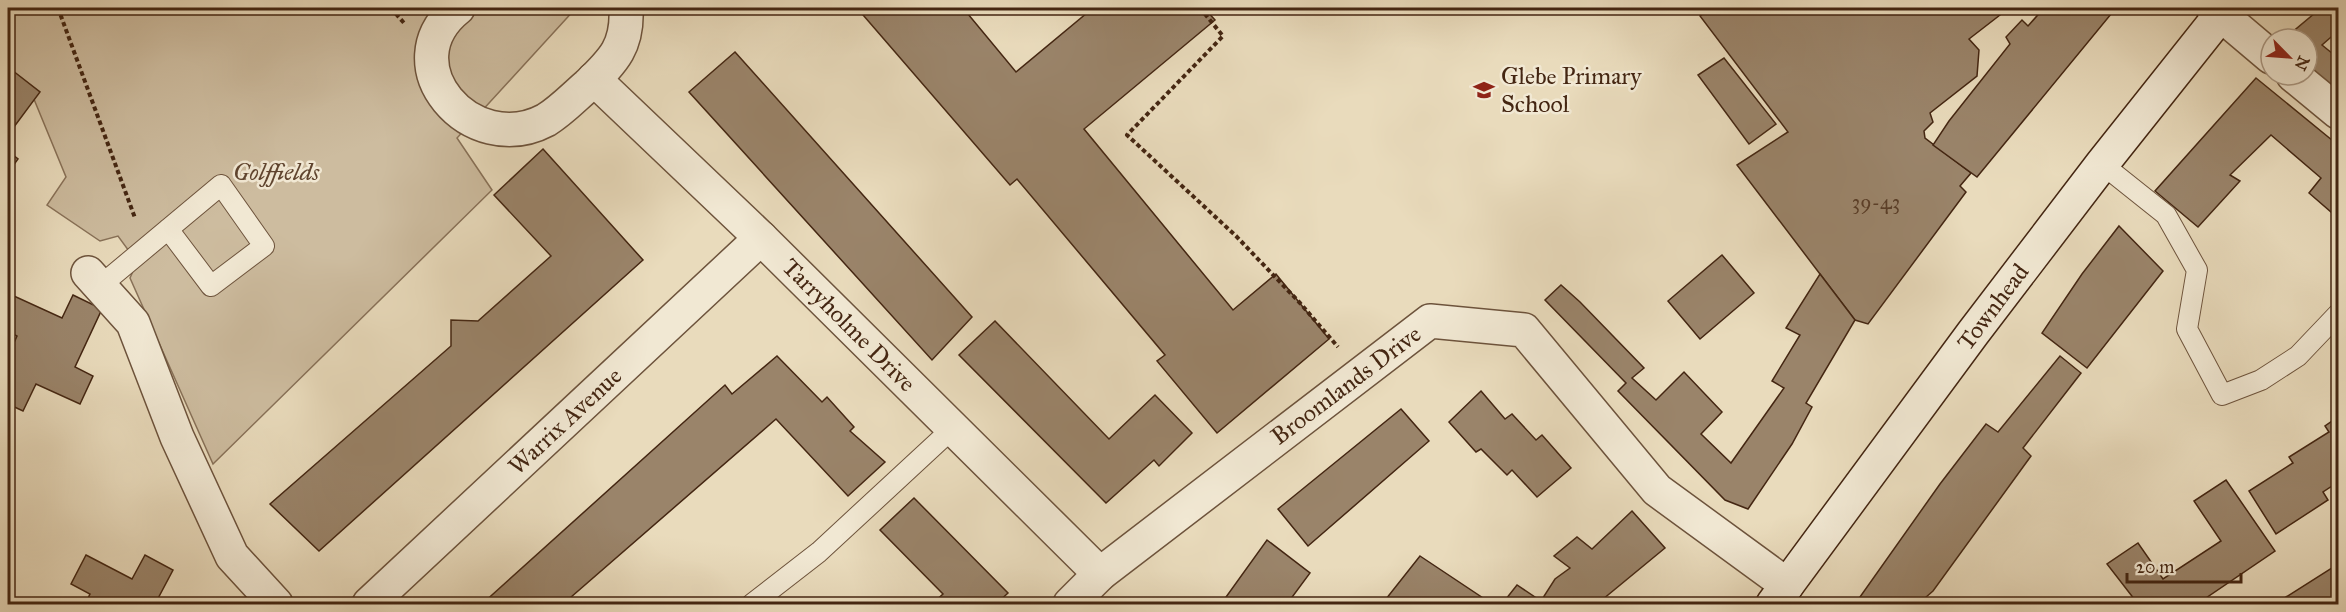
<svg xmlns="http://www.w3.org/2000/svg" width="2346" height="612" font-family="'IM FELL Great Primer',serif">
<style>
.green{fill:#cdbc9f;stroke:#887158;stroke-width:1.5}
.building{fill:#9a846a;stroke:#442612;stroke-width:1.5}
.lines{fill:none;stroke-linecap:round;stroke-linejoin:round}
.lane-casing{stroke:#6d533c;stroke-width:22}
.street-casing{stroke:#6d533c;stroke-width:36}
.secondary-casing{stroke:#442612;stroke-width:36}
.path{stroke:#442612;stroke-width:4;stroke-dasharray:4.5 3;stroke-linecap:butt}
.lane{stroke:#f1e8d3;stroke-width:20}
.street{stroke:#f1e8d3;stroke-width:33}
.secondary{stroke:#f1e8d3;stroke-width:33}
.labels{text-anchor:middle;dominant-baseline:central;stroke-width:5;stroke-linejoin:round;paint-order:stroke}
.number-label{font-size:21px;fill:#5a3e28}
.poi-label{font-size:24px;fill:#442612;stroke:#f1e8d3;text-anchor:start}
.park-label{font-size:24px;font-style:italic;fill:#5f442e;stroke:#f1e8d3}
.street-label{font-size:24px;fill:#442612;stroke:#f1e8d3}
</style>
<rect width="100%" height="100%" fill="#e9dbbc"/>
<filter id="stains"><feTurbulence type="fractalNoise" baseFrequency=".00333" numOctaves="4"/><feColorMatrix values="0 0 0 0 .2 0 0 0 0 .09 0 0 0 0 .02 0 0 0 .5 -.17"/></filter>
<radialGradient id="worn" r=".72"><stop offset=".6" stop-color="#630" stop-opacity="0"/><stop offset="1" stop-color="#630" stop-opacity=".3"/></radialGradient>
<path class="green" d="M8,8h568l-119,130 35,52 -279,274 -83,-186 7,-16 -19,-26 -18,5 -53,-36 19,-28 -35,-85 -23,-17z"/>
<g class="building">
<path d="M857,8h106l53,64 77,-64h111l11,12 -131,109 149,181 43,-36 53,65 -112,94 -60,-72 8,-6 -148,-176 -7,6z"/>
<path d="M1711,8h298l-40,31 10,11 -2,26 -47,37 3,9 -9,9 1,7 46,35 -11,13 6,6 -98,132 -13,-4 -118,-155 51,-33 -88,-116z"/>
<path d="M2044,8h72l-139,169 -44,-32 16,-24 61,-77 -4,-7 16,-17 6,6z"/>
<path d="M2321,8h17v23l-16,14 16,13v42l-31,-25v-36h-23z"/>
<path d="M735,52l237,265 -40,43 -243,-268z"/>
<path d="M1724,58l52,66 -27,20 -51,-69z"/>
<path d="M8,67l32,25 -32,43z"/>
<path d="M2256,78l82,67v73l-29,-25 12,-15 -50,-43 -41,40 10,6 -42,46 -43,-36z"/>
<path d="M543,149l100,111 -324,291 -49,-47 181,-158v-26l27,1 73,-65 -57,-61z"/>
<path d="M8,151l10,8 -10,14z"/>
<path d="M2119,226l44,45 -76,97 -45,-35 40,-59z"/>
<path d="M1722,255l32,38 -54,46 -32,-38z"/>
<path d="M1820,274l35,46 -49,83 6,4 -20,37 -44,65 -23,-9 -107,-109 8,-8 -81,-83 16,-15 19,17 64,66 -12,10 24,22 28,-28 38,40 -21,22 30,29 53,-75 -12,-7 28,-46 -14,-7z"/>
<path d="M73,295l29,14 -27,58 18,9 -13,28 -44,-20 -13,27 -15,-7v-48l9,-20 -9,-5v-21l6,-14 48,22z"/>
<path d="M995,321l114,118 46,-44 37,38 -33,33 -5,-6 -48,43 -147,-148z"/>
<path d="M777,356l45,46 5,-5 27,30 -4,4 35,31 -37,34 -72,-77 -213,185h-81l243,-219 7,9z"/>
<path d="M2060,356l21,17 -58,75 8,8 -98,135 -15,13h-63l85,-120 46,-60 12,8z"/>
<path d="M1481,391l24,28 7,-5 24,26 6,-5 29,33 -34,29 -25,-27 -5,5 -26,-26 -5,3 -27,-30z"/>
<path d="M1401,409l28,32 -121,105 -30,-37z"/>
<path d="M2338,417v65l-15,10 5,8 -52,34 -27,-43 44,-28 -4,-6 40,-25 -4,-6z"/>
<path d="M2226,480l49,71 -78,53h-59l-31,-40 31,-21 25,36 58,-38 -27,-40z"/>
<path d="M914,498l94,95 -12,11h-64l11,-10 -63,-64z"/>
<path d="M1632,511l33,37 -68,56h-95l15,-19 24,16 14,-22 15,-11 -16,-12 23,-19 15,12z"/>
<path d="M1267,540l43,33 -23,31h-66z"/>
<path d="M86,555l46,24 13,-24 28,15 -18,34h-70l5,-10 -19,-10z"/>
<path d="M1420,556l72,48h-110z"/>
<path d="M2338,564v40h-63z"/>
</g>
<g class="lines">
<defs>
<g id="lane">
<path d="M2102,164l64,51 31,55 -10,59 35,66 39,-15 37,-24 40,-42"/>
<path d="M100,286l121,-101 43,61 -53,40 -43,-57"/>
<path d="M752,604l67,-52 134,-124"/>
</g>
<g id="street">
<path d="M458,8c-70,56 13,152 88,112 15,-9 28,-23 42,-35 26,-25 40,-39 38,-77"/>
<path d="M2213,8l58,49"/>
<path d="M2293,75l45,37"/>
<path d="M594,79l167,159 339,336"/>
<path d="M88,273l45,50 44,114 55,119 44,48"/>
<path d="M369,604l392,-366"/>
<path d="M1070,604l30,-30 330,-253 94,9 133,160 130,95"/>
</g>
<path id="secondary" d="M1773,604l200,-271 129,-169 124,-156"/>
</defs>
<use href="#lane" class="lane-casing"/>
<use href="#street" class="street-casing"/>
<use href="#secondary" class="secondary-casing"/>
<g class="path">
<path d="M58,8l77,210"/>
<path d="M391,8l13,15"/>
<path d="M1200,8l23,28 -96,99 109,101 64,67 38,44"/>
</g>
<use href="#lane" class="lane"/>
<use href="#street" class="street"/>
<use href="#secondary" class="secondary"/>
</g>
<defs>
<symbol id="school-bare" viewBox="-9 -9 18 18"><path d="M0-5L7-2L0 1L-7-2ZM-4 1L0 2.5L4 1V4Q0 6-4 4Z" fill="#8f2418" stroke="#f1e8d3" stroke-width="2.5" paint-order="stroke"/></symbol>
</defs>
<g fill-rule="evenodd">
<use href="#school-bare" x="1469" y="75" width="30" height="30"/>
</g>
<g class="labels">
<g class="number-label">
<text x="1876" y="202">39-43</text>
</g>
<g class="poi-label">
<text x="1501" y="76">Glebe Primary<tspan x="1501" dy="28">School</tspan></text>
</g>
<g class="park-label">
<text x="276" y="172">Golffields</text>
</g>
<g class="street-label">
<text transform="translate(1993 307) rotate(-53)">Townhead</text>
<text transform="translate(849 325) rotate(45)">Tarryholme Drive</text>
<text transform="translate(1346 385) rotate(-37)">Broomlands Drive</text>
<text transform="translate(565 421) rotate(-43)">Warrix Avenue</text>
</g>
</g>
<rect width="2346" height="612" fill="none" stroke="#e9dbbc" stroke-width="30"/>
<rect x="9" y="9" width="2328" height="594" fill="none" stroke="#442612" stroke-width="3"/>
<rect x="15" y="15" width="2316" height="582" fill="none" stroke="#442612" stroke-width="1.5"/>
<g transform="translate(2289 57) rotate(115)"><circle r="28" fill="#f1e8d3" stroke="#ac9a86" stroke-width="1.5"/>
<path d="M0-4.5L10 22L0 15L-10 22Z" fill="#8f2418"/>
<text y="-9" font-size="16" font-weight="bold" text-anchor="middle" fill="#442612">N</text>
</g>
<path d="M2127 573v9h114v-9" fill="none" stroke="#442612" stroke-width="3"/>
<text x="2136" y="573" font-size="18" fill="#442612" stroke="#f1e8d3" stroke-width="4.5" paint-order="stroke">20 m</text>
<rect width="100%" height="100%" filter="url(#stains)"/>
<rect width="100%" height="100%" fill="url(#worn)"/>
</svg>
